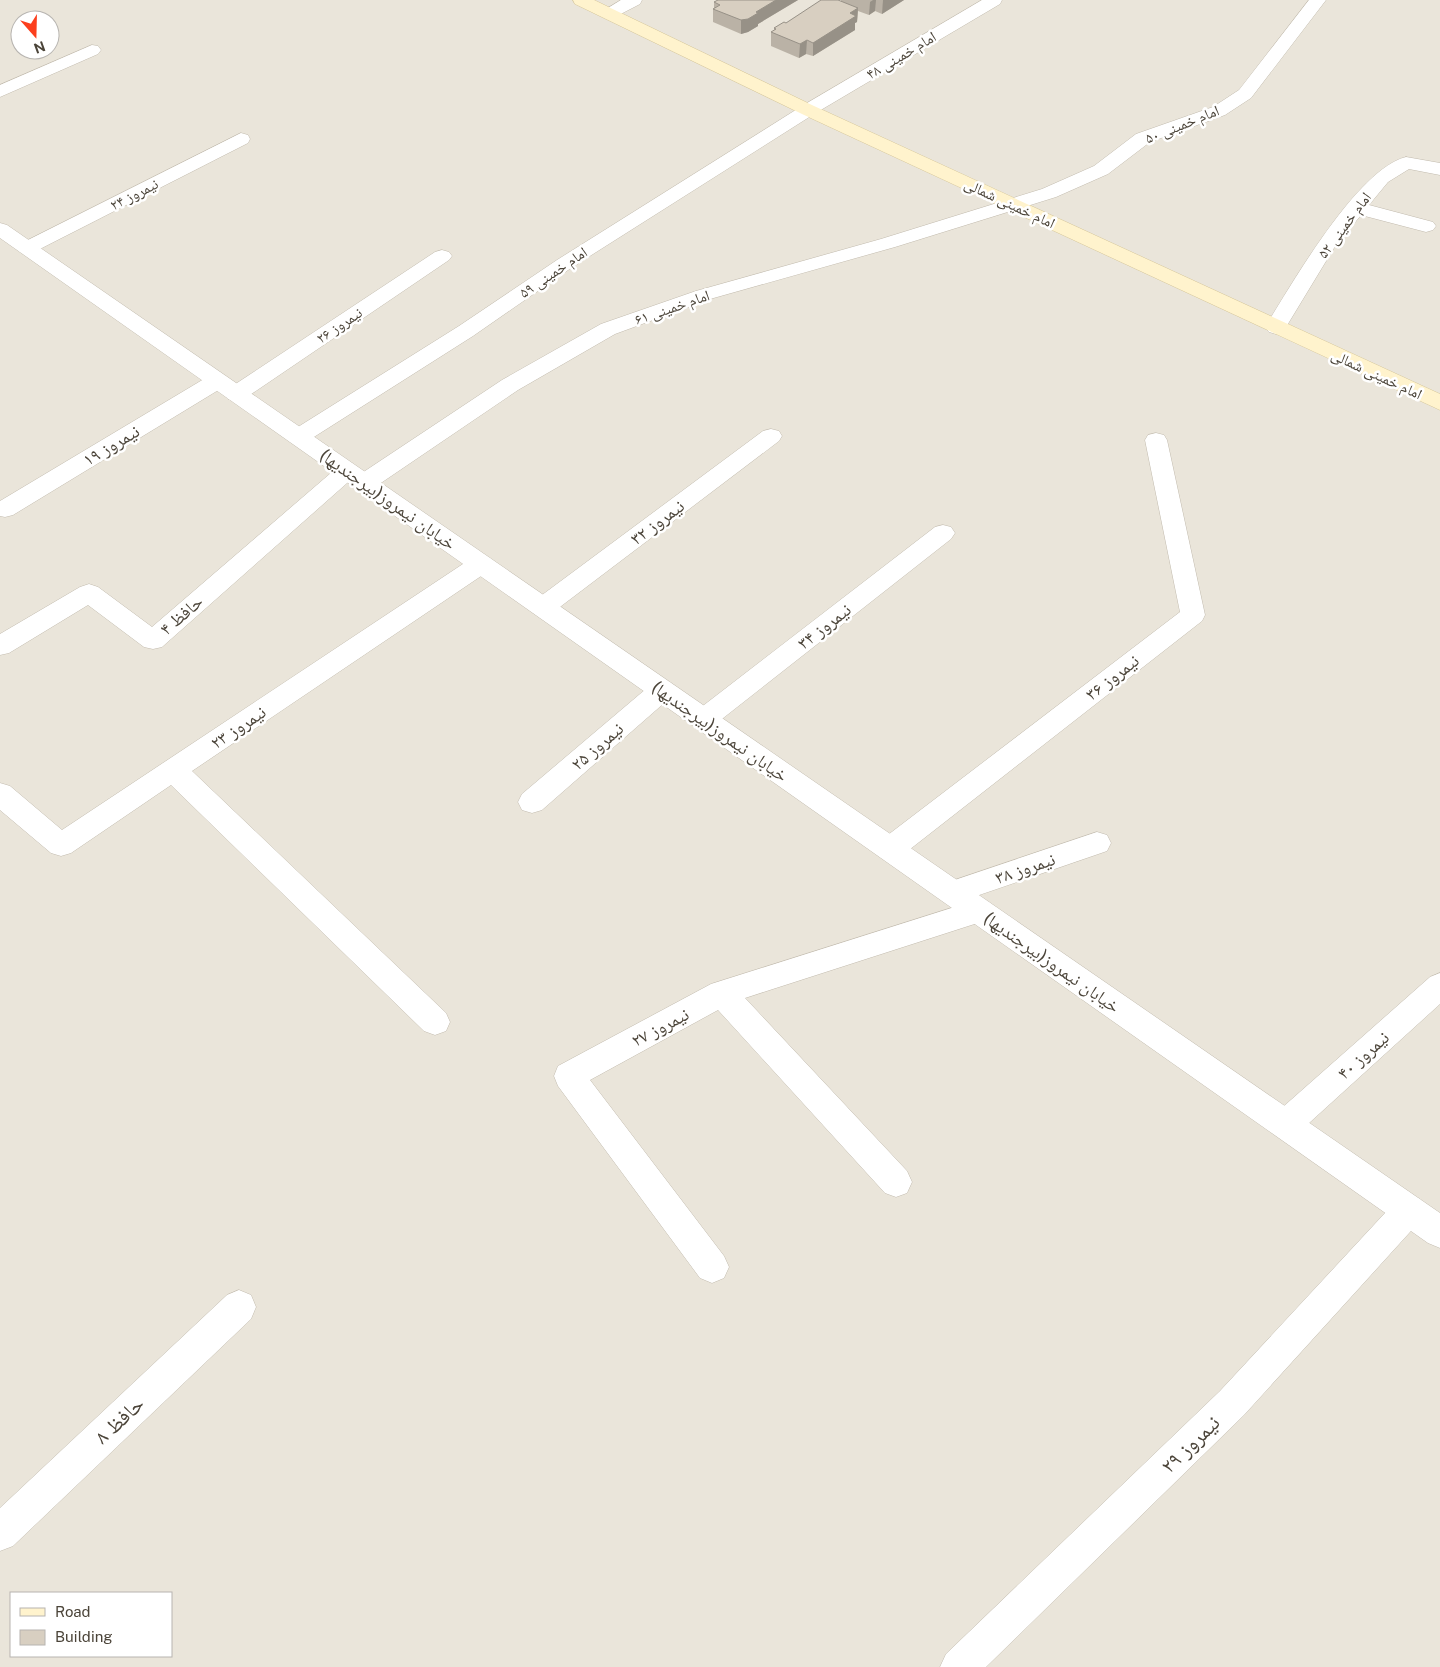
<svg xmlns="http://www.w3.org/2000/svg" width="1440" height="1667" font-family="'Public Sans','Noto Naskh Arabic',sans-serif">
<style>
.residential{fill:#eae5da;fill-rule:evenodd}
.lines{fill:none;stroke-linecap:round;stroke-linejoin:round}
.minor-casing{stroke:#c2bbae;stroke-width:1}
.tertiary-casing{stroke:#c2bbae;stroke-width:1}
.secondary-casing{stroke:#d6c79b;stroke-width:1}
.minor{fill:#fff;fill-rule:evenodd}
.tertiary{fill:#fff;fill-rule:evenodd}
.secondary{fill:#fff3cd;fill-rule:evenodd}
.wall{fill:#bab2a6}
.shaded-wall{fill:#979187}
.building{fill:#d8cfc1;stroke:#979187}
.labels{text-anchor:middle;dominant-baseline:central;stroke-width:5;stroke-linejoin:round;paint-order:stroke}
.far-street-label{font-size:15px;fill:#4b4439;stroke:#fff}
.street-label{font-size:18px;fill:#4b4439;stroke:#fff}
.near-street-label{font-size:21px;fill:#4b4439;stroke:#fff}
</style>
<rect width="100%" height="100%" fill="#f6f3ec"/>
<path class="residential" d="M0,0h1440v1667h-1440zM20,20h30v30h-30zM11,1593h160v63h-160z"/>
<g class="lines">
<defs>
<g id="minor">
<path d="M1309,0h17l-75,98 -26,17 -75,27 -42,32 -52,23 -161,50 -185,52 -95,35 -97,56 -146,99 -8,2 -8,-2 -4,-6 4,-6 146,-97 99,-56 95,-33 185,-52 161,-50 52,-23 42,-32 77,-27 26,-17z"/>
<path d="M92,45l6,1 3,4 -3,4 -98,43v-12z"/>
<path d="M808,105l6,1 3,4 -3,4 -243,154 -98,68 -167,106 -8,2 -8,-2 -3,-5 3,-5 169,-106 98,-66 245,-154z"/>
<path d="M241,133l7,2 2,4 -2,4 -214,109 -7,2 -7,-2 -3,-4 3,-4z"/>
<path d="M1406,157l34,6v12l-31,-6 -21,13 -19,23 64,17 3,4 -3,4 -7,2 -65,-17 -27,33 -51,84 -7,2 -7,-2 -4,-5c27,-43 92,-158 141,-170z"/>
<path d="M442,250l7,2 3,4 -3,4 -205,139 -8,2 -8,-2 -3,-5 3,-5 207,-137z"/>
<path d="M217,374l8,2 3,5 -3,5 -212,129 -8,2 -5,-1v-15l209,-125z"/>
<path d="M771,429l8,2 3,5 -3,5 -227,172 -9,3 -9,-3 -3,-6 3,-6 229,-170z"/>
<path d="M1156,433l8,2 3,5 38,175 -3,6 -302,236 -10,3 -10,-3 -4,-8 4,-8 300,-229 -35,-172 3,-5z"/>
<path d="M347,463l8,3 3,5 -3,5 -193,171 -9,2 -9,-2 -56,-42 -79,48 -9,2v-21l80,-47 9,-3 9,3 54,40 187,-161z"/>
<path d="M943,525l8,2 4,6 -4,6 -238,187 -9,3 -9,-3 -4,-7 4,-7 240,-185z"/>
<path d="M481,555l9,3 3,6 -3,6 -298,201 254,242 4,9 -4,9 -11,4 -11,-4 -253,-246 -100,68 -10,3 -10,-3 -51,-43v-27l10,3 52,44 410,-272z"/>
<path d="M662,680l9,3 4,7 -4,7 -129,113 -10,3 -10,-3 -4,-8 4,-8 131,-111z"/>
<path d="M1097,832l10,3 4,8 -4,8 -154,53 -10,-4 -4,-8 4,-8z"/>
<path d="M980,899l10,4 4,8 -4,8 -245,79 162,173 5,11 -5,11 -11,4 -11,-4 -167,-183 -128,70 134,176 5,11 -5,11 -12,5 -12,-5 -142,-192 -4,-10 4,-10 153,-82z"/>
<path d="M1440,973v31l-143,130 -11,4 -11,-4 -5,-10 5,-10 155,-137z"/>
<path d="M1409,1195l11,4 5,11 -5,11 -176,194 -258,252h-46l6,-13 274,-263 178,-192z"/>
<path d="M239,1290l12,5 5,12 -5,12 -238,227 -13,5v-43l227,-213z"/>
</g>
<g id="tertiary">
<path d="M621,0h21l-2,4 -25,13h-12l-3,-4z"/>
<path d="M982,0h20l-2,4 -186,110h-12l-3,-4 3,-4z"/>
<path d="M0,223l7,2 1433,988v35l-12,-5 -1428,-1005z"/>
</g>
<path id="secondary" d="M573,0h21l220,106 626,288v16l-638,-296 -227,-110z"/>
</defs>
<use href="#minor" class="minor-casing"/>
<use href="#tertiary" class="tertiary-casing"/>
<use href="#secondary" class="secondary-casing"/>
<use href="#minor" class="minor"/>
<use href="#tertiary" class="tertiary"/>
<use href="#secondary" class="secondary"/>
</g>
<g class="wall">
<path d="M718,0h80l-40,24v2l-10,6 -7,2 -28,-12v-13l1,-1v-6z"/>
<path d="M841,0h63l-22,14 -7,-3 -6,4 -11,-4 -1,11 -2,1v7l-42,26 -7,-2 -7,4 -28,-12v-14l3,-1v-3l67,-27z"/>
</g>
<g class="shaded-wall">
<path d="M776,0h22l-40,24v2l-10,6 -7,2v-14z"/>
<path d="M873,0h3l-1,11 -6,4 1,-13z"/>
<path d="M883,0h21l-22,14z"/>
<path d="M858,8l-1,14 -2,1v7l-42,26v-13l37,-30z"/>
<path d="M807,40l-1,14 -7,4 1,-14z"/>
</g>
<g class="building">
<path d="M718,0h58l-20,12 2,1 -10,6 -7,1 -28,-11 7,-4 -6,-3z"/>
<path d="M821,0h17l20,8 -8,5 6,3 -43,27 -6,-3 -7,4 -29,-12 5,-3 -2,-1 10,-6 2,1z"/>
</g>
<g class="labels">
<g class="far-street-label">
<text transform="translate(901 55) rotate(-31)">امام خمینی ۴۸</text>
<text transform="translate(1182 124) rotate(-22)">امام خمینی ۵۰</text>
<text transform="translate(134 194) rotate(-27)">نیمروز ۲۴</text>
<text transform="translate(1010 203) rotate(25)">امام خمینی شمالی</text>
<text transform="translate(1344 225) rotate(-53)">امام خمینی ۵۲</text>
<text transform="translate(553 272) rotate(-34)">امام خمینی ۵۹</text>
<text transform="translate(672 307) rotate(-19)">امام خمینی ۶۱</text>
<text transform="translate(339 325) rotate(-34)">نیمروز ۲۶</text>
<text transform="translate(1377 374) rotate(25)">امام خمینی شمالی</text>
</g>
<g class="street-label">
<text transform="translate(111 445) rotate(-31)">نیمروز ۱۹</text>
<text transform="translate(388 499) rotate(35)">خیابان نیمروز(بیرجندیها)</text>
<text transform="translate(657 522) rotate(-37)">نیمروز ۳۲</text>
<text transform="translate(181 615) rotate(-41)">حافظ ۴</text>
<text transform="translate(824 626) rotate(-38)">نیمروز ۳۴</text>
<text transform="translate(1112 677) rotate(-38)">نیمروز ۳۶</text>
<text transform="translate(238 727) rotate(-34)">نیمروز ۲۳</text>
<text transform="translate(720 731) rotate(35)">خیابان نیمروز(بیرجندیها)</text>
<text transform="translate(597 746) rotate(-41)">نیمروز ۲۵</text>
<text transform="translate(1025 868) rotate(-19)">نیمروز ۳۸</text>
<text transform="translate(1052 962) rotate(35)">خیابان نیمروز(بیرجندیها)</text>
<text transform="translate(660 1027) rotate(-28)">نیمروز ۲۷</text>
<text transform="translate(1363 1055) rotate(-42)">نیمروز ۴۰</text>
</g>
<g class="near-street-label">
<text transform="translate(119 1420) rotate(-43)">حافظ ۸</text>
<text transform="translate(1190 1444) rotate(-44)">نیمروز ۲۹</text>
</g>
</g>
<rect x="10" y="1592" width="162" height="65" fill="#ffffff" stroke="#b7b4b0"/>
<rect x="20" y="1608" width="25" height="8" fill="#fff3cd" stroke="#b7b4b0"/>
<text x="55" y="1617" font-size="15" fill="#4b4439">Road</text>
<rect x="20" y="1630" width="25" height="15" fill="#d8cfc1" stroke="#b7b4b0"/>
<text x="55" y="1642" font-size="15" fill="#4b4439">Building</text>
<g transform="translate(35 35) rotate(160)"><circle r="24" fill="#ffffff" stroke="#b7b4b0"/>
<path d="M0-4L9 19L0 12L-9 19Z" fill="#fc3f1d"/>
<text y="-8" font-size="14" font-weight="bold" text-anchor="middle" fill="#4b4439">N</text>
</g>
</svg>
